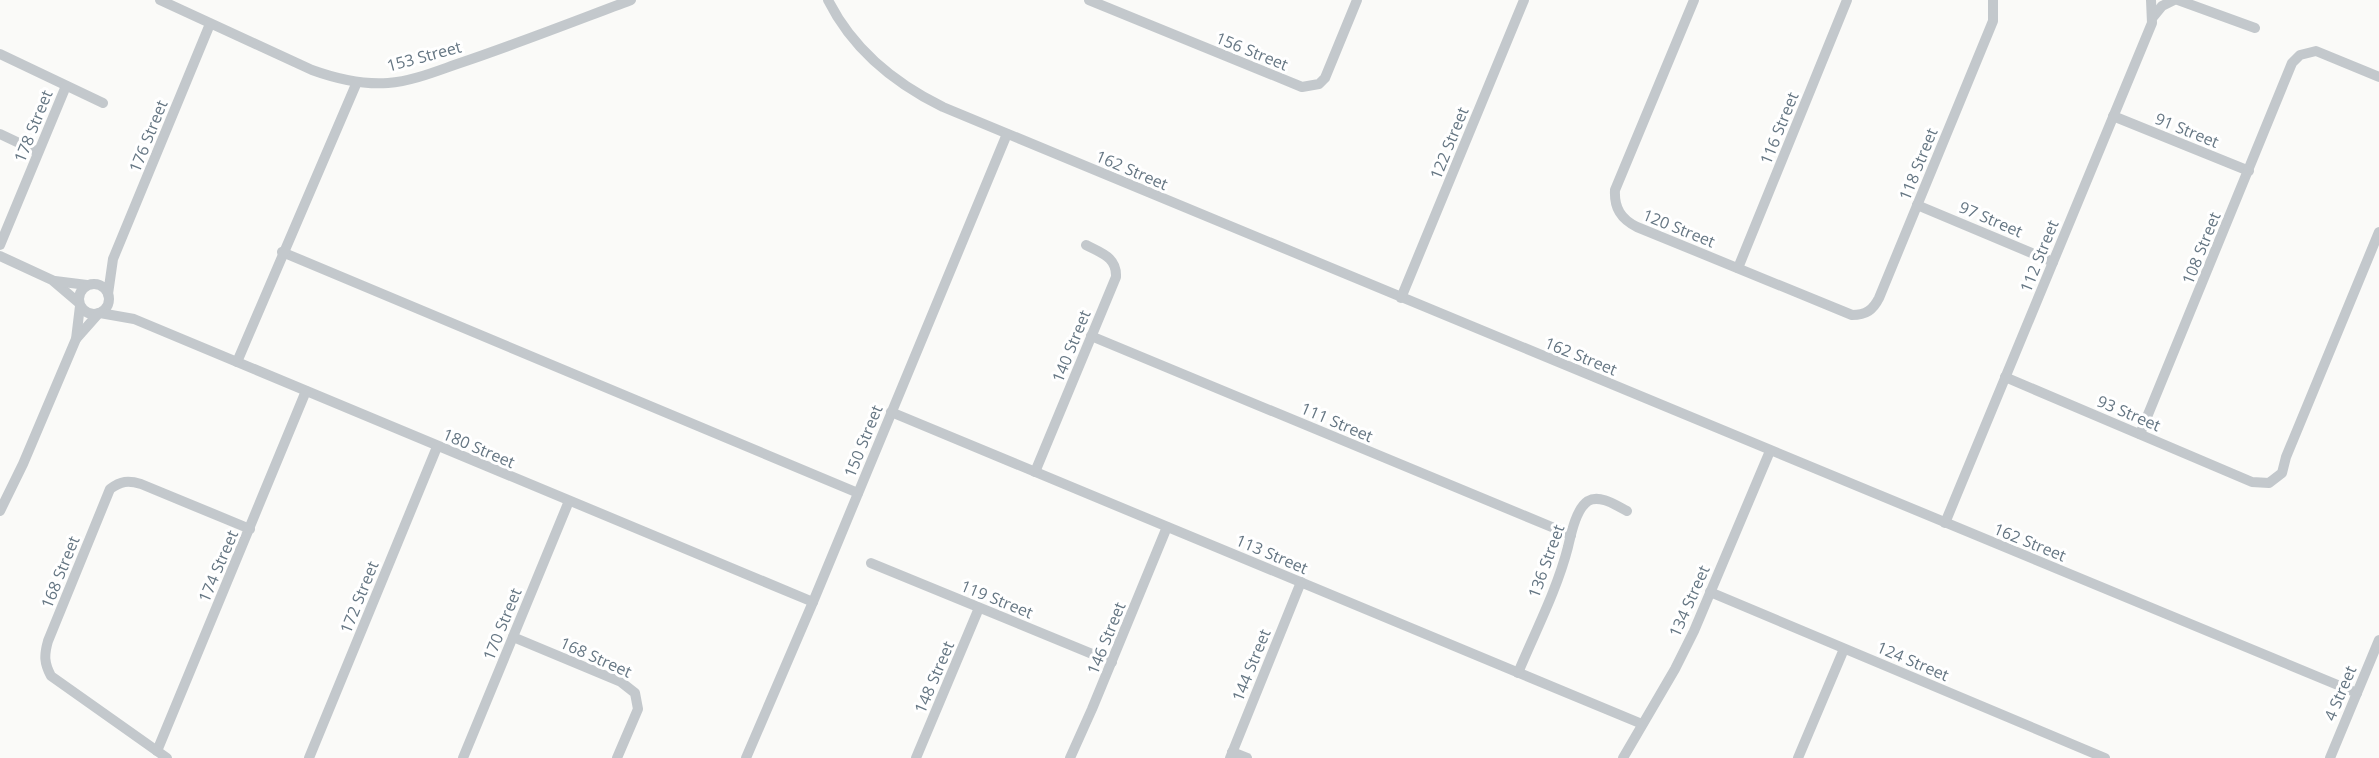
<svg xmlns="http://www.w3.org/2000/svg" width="2379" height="758" font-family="'Open Sans',sans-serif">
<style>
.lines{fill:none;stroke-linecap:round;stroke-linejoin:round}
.minor{stroke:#c3c8cc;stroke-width:10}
.labels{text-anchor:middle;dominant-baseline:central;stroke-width:6;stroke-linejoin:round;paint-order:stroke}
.street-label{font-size:16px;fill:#657683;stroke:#fff}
</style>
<rect width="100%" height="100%" fill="#fafaf8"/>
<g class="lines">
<g class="minor">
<path d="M160,0l152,70c25,9 49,15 76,13 26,-2 51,-13 75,-21 56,-19 112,-41 168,-62"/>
<path d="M828,0c25,50 66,83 115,107l1414,586"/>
<path d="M1089,0l213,87 17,-3 6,-6 32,-78"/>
<path d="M1694,0l-79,190c-1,18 6,29 22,37l215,88c14,0 21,-5 27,-17l114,-277v-21"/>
<path d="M2178,0l77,28"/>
<path d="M2153,17l9,-11 12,-6"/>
<path d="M0,54l103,49"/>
<path d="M2113,116l136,55"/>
<path d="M0,134l38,18"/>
<path d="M1917,205l136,57"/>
<path d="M0,245l66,-159"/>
<path d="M282,252l576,241"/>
<path d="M0,256l52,24 27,23"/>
<path d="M1738,268l109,-268"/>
<path d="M55,281l32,4"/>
<circle cx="94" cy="299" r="15"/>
<path d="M108,294l5,-35 97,-235"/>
<path d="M1401,298l123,-298"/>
<path d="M100,313l34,6 679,283"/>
<path d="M1091,336l480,199"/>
<path d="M76,339l23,-26"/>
<path d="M237,362l120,-280"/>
<path d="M2005,377l247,105 17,1 13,-10 4,-16 93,-225"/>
<path d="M891,412l751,312"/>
<path d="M2140,434l152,-371 8,-8 16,-4 63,26"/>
<path d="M1035,472l81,-195c1,-20 -15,-24 -30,-32"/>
<path d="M0,511l23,-47 53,-125 4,-33"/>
<path d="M1945,523l207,-500 -1,-23"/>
<path d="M871,563l241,99"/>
<path d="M1710,592l395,166"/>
<path d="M513,637l108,45 14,11 3,16 -21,49"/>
<path d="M1518,673c17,-41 39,-83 50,-126 3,-13 8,-38 20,-46 12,-7 29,5 39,10"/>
<path d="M157,751l149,-360"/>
<path d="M1232,752l15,6"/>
<path d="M167,758l-116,-82c-7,-13 -7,-21 -3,-35l62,-152c11,-8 18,-9 31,-5l109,45"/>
<path d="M309,758l128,-311"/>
<path d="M463,758l106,-257"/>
<path d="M746,758l67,-156 194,-468"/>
<path d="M916,758l63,-150"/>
<path d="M1070,758l22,-49 75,-182"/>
<path d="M1230,758l71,-176"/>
<path d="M1623,758l52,-89 19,-38 76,-180"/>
<path d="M1798,758l46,-109"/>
<path d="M2330,758l49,-118"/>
</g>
</g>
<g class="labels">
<g class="street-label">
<text transform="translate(1252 51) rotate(22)">156 Street</text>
<text transform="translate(424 56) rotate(-15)">153 Street</text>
<text transform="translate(33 126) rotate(-68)">178 Street</text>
<text transform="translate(1779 128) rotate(-68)">116 Street</text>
<text transform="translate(2187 130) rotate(22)">91 Street</text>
<text transform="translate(148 136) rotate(-68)">176 Street</text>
<text transform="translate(1449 143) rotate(-68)">122 Street</text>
<text transform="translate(1918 164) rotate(-68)">118 Street</text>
<text transform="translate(1132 170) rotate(23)">162 Street</text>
<text transform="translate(1991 219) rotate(23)">97 Street</text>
<text transform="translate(1679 228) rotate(22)">120 Street</text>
<text transform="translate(2201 248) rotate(-68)">108 Street</text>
<text transform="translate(2039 256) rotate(-68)">112 Street</text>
<text transform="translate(1071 346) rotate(-68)">140 Street</text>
<text transform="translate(1581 356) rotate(22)">162 Street</text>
<text transform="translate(2129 413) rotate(23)">93 Street</text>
<text transform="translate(1337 422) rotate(23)">111 Street</text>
<text transform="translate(863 441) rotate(-68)">150 Street</text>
<text transform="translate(479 448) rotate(23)">180 Street</text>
<text transform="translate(2030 542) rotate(22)">162 Street</text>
<text transform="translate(1272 554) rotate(23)">113 Street</text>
<text transform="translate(1546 561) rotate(-70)">136 Street</text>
<text transform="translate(218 566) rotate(-67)">174 Street</text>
<text transform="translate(60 572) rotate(-68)">168 Street</text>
<text transform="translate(359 597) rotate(-68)">172 Street</text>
<text transform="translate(997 599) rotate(22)">119 Street</text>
<text transform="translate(1689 601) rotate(-66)">134 Street</text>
<text transform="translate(502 624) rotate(-68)">170 Street</text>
<text transform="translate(1106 638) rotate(-68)">146 Street</text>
<text transform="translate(596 657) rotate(24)">168 Street</text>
<text transform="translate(1913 661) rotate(23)">124 Street</text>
<text transform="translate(1251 665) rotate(-68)">144 Street</text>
<text transform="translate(934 677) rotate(-67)">148 Street</text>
<text transform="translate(2340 693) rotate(-67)">4 Street</text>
</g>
</g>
</svg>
